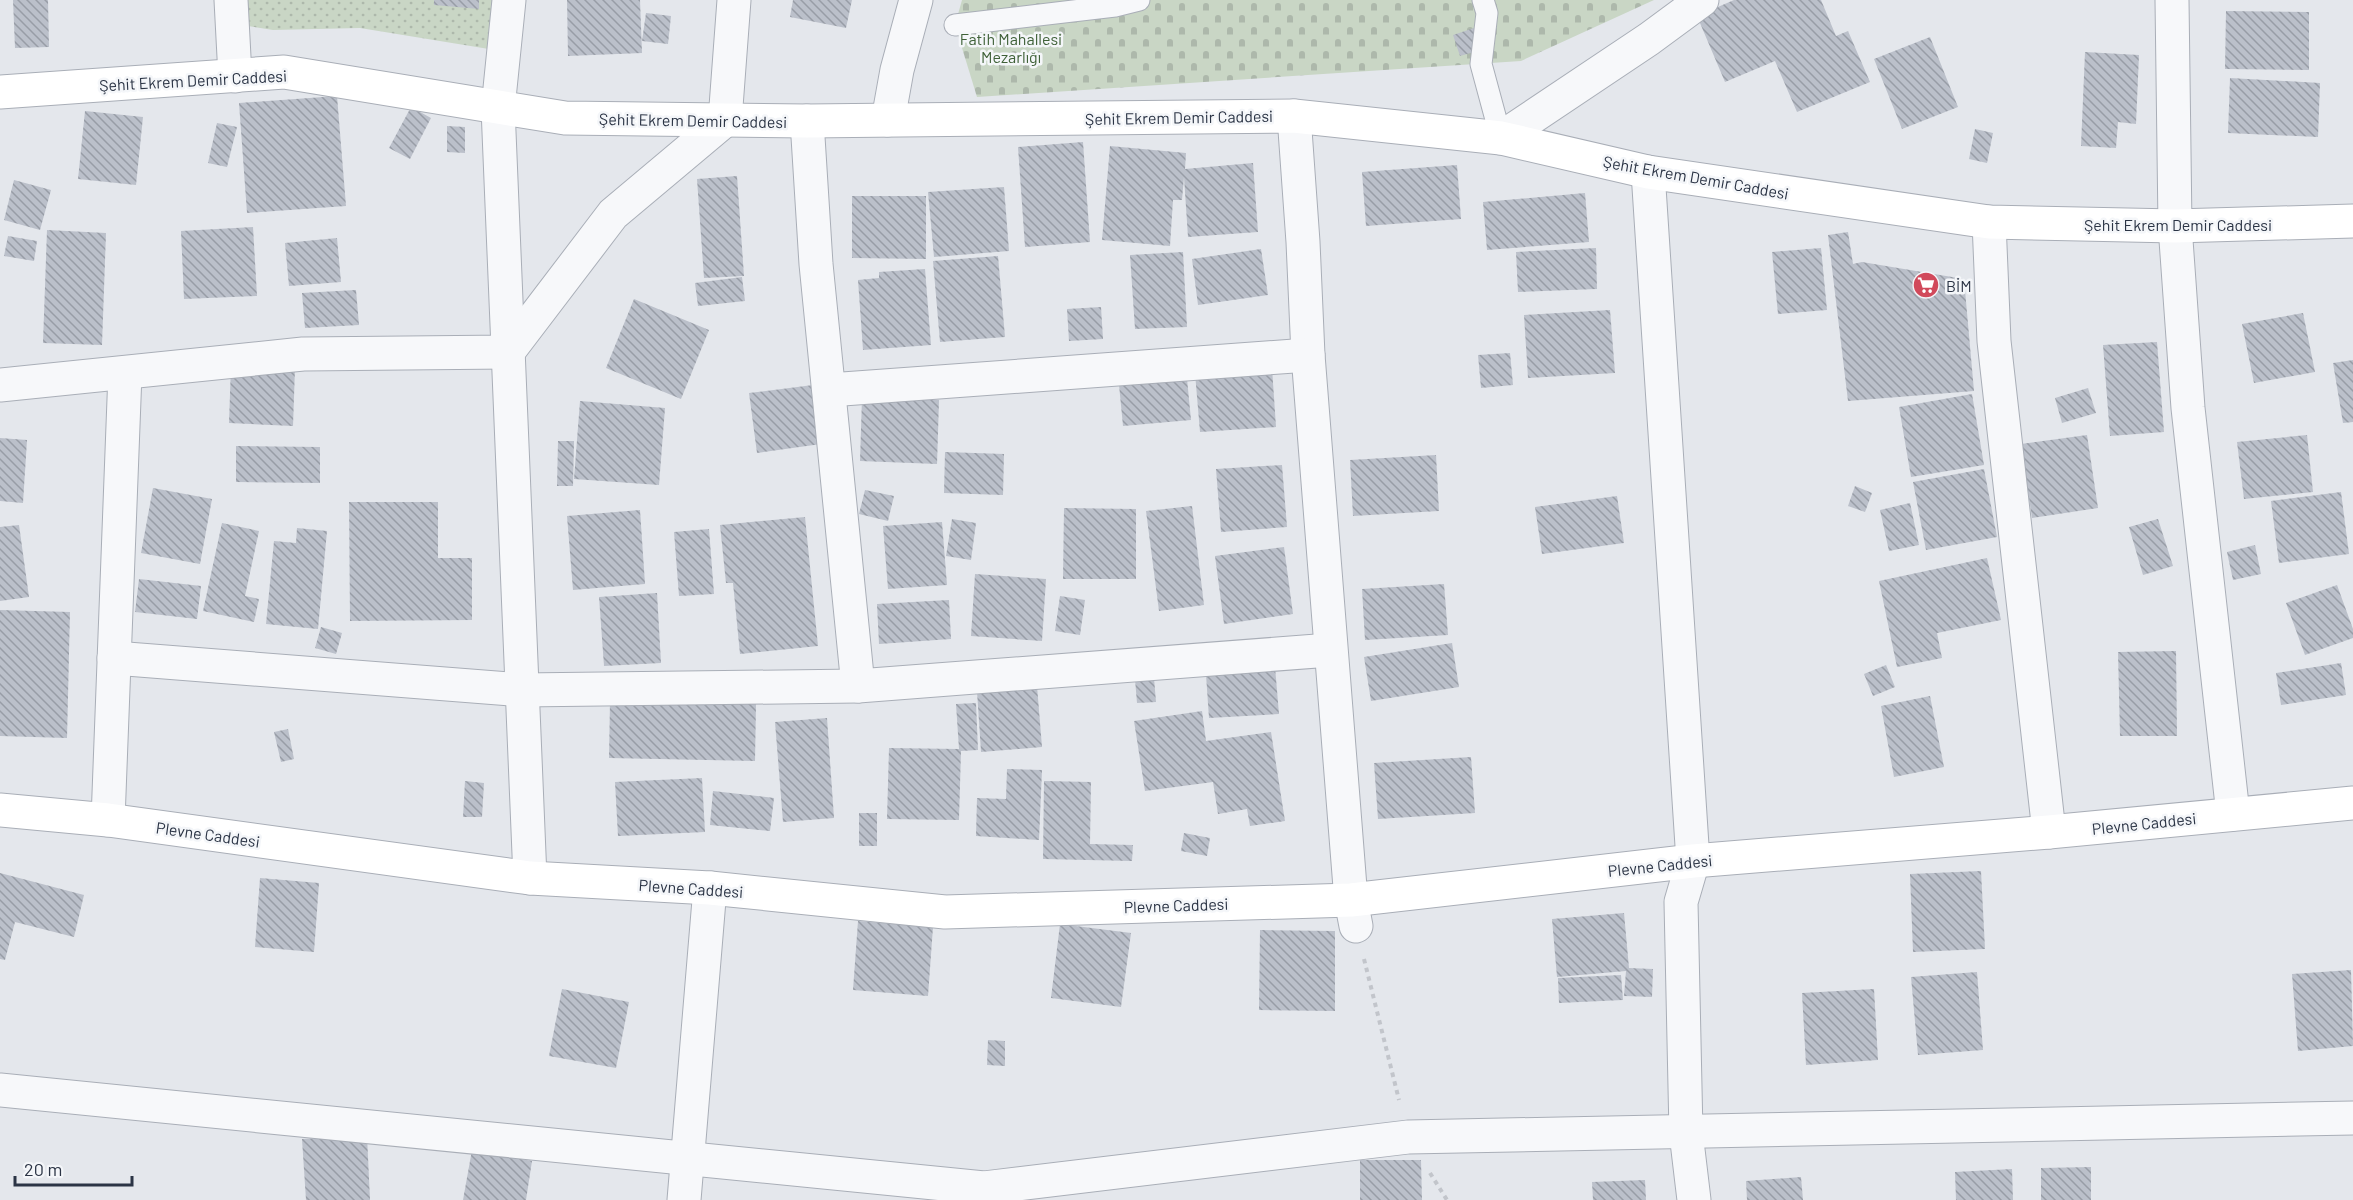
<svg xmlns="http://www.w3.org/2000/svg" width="2353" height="1200" font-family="Barlow,sans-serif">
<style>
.cemetery{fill:url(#cemetery-stones)}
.park{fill:url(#park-dots)}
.building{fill:url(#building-back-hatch)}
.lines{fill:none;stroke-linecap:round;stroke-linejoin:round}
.lane-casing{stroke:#a9aeb7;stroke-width:23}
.street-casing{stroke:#a9aeb7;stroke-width:35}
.secondary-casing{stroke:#a9aeb7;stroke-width:35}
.path{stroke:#c2c5cb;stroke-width:4;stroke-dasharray:4.5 4.5;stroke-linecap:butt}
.lane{stroke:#f7f8fa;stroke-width:21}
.street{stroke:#f7f8fa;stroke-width:33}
.secondary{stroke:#fff;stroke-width:33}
.labels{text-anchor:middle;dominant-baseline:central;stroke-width:5;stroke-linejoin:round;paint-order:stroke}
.park-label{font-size:16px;fill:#3f6138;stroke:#f4f6f9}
.street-label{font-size:16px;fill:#2b3445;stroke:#f4f6f9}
.poi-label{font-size:16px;fill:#2b3445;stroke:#f4f6f9;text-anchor:start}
</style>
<defs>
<pattern id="cemetery-stones" width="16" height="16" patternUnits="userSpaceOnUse" patternTransform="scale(1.5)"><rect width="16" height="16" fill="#c9d6c5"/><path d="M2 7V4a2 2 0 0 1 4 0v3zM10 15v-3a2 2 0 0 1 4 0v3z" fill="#adb8ab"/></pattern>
<pattern id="park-dots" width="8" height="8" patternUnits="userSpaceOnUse" patternTransform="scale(1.5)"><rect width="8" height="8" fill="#c9d6c5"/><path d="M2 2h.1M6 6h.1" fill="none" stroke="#adb8ab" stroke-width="1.8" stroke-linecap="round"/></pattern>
<pattern id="building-back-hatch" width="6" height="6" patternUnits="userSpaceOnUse" patternTransform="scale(1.5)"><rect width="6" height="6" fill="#bbc0ca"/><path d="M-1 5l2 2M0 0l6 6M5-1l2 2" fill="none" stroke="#989da6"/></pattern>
</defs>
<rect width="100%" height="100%" fill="#e4e7ec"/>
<path class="cemetery" d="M962,0h692l-133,61 -544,36 -22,-72z"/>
<path class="park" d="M248,0h251l-4,50 -135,-22 -87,2 -25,-4z"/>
<g class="building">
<path d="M13,0h35l1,47 -34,1z"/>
<path d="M434,0h45v9l-45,-4z"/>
<path d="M567,0h73l2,53 -74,3z"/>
<path d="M793,0h59l-6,28 -56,-11z"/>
<path d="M1734,0h87l15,36 12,-5 22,51 -73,30 -22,-51 -50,21 -28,-66z"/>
<path d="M2226,11l83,1v58l-84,-1z"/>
<path d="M646,13l25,3 -3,28 -26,-3z"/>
<path d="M1474,28l7,22 -21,6 -7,-21z"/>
<path d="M1930,37l28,70 -56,22 -28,-70z"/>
<path d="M2085,52l54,3 -3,69 -18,-2 -2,26 -35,-2z"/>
<path d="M2230,78l90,5 -2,54 -90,-4z"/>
<path d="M337,96l9,110 -99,7 -8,-110z"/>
<path d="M411,107l20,11 -21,41 -21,-11z"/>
<path d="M85,111l58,6 -7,68 -58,-6z"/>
<path d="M217,123l20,4 -10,40 -19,-4z"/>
<path d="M447,126l18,1v26l-18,-1z"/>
<path d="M1975,129l18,4 -6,30 -18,-4z"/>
<path d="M1083,142l7,100 -65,5 -7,-100z"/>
<path d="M1110,146l76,7 -1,16 68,-6 5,69 -70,5 -4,-60 -2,23h-9l-3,46 -68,-6z"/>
<path d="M1457,165l4,54 -95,7 -4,-54z"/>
<path d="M737,176l7,100 -40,2 -7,-99z"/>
<path d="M14,180l37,10 -11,40 -36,-10z"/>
<path d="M1004,187l5,64 -75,6 -6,-65z"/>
<path d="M1585,193l4,49 -102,8 -4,-48z"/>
<path d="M852,196h74v63l-74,-1z"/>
<path d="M253,227l4,69 -73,3 -3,-68z"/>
<path d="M47,230l59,3 -4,112 -59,-2z"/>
<path d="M1848,232l5,32 9,-2 102,17 10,112 -126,10 -20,-166z"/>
<path d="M8,236l29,5 -3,20 -30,-5z"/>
<path d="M337,238l4,44 -52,4 -4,-43z"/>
<path d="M1596,248l1,41 -79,3 -2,-40z"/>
<path d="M1821,248l6,62 -49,4 -6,-62z"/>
<path d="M1261,249l7,46 -70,10 -6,-46z"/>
<path d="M1183,252l4,75 -52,2 -5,-74z"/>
<path d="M998,256l7,81 -65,5 -7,-81z"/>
<path d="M925,269l6,76 -68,5 -5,-70 21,-2v-6z"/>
<path d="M742,277l3,24 -47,5 -3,-23z"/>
<path d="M356,290l3,35 -54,3 -3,-35z"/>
<path d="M634,299l75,31 -28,69 -75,-31z"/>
<path d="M1101,307l2,32 -34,2 -2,-32z"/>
<path d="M1610,310l5,63 -87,5 -4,-63z"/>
<path d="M2303,313l12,59 -61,11 -12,-59z"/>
<path d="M2157,342l7,90 -54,4 -7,-91z"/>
<path d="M1510,353l3,32 -32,3 -3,-33z"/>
<path d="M1185,358l6,62 -68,6 -6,-62z"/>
<path d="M2353,360v62l-10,1 -10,-60z"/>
<path d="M231,365l64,3 -2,58 -64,-3z"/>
<path d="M1272,368l4,59 -76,5 -5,-59z"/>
<path d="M813,385l8,59 -64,9 -8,-60z"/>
<path d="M2088,388l8,25 -34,10 -7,-25z"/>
<path d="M1972,394l12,71 -73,12 -12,-70z"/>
<path d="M862,397l77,3 -2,64 -77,-3z"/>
<path d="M580,401l85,7 -6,77 -85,-6z"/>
<path d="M2087,435l11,73 -66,10 -11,-74z"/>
<path d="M2307,435l6,57 -69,7 -7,-57z"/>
<path d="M0,438l27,2 -4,63 -23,-2z"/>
<path d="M558,441h16l-1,45h-16z"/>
<path d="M236,446l84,1v36l-84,-1z"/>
<path d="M945,452l59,2 -1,41 -59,-2z"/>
<path d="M1436,455l3,56 -86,5 -3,-56z"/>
<path d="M1282,465l5,62 -66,5 -5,-63z"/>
<path d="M1984,469l13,68 -71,13 -13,-68z"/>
<path d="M1855,486l17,7 -7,19 -17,-6z"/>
<path d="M153,488l59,11 -12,65 -59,-11z"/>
<path d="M865,490l29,6 -6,25 -29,-7z"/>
<path d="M2341,492l8,62 -70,9 -8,-62z"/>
<path d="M1617,496l7,47 -82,11 -7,-47z"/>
<path d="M349,502h89v56h34v62l-122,1z"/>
<path d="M1910,503l9,42 -30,6 -9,-41z"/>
<path d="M1192,506l12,99 -45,6 -13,-100z"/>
<path d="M1064,508l72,1v70h-73z"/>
<path d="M640,510l5,74 -72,6 -6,-74z"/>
<path d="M805,517l13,129 -78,8 -7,-71h-7l-6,-58z"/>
<path d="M952,519l24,4 -5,37 -25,-4z"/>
<path d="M2158,519l15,47 -30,9 -14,-48z"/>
<path d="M942,522l5,63 -59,4 -5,-63z"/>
<path d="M222,523l37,8 -14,65 14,3 -5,23 -51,-11z"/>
<path d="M19,525l10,72 -29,4v-74z"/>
<path d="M297,528l30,3 -9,98 -52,-5 8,-83 22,2z"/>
<path d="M709,529l5,65 -35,2 -5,-64z"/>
<path d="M2255,545l6,29 -28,6 -6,-28z"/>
<path d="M1284,547l9,67 -69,10 -9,-68z"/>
<path d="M1987,558l14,62 -64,13 5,25 -45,9 -18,-86z"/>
<path d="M975,574l71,5 -4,62 -71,-5z"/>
<path d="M139,579l62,7 -4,33 -62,-7z"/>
<path d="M1444,584l4,51 -83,5 -3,-51z"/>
<path d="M2337,585l16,44v9l-48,17 -19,-52z"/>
<path d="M657,593l4,70 -57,3 -5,-69z"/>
<path d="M1060,596l25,4 -5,35 -25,-4z"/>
<path d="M949,600l2,39 -72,5 -2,-40z"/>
<path d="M0,610l70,2 -3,126 -67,-2z"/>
<path d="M321,627l21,6 -6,21 -21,-6z"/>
<path d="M1452,643l7,44 -88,14 -7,-44z"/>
<path d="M2176,651l1,85h-57l-2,-84z"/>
<path d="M1274,655l5,59 -70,4 -4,-58z"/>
<path d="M2341,663l5,32 -65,10 -5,-32z"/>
<path d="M1886,665l9,22 -22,9 -9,-22z"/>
<path d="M1154,678l2,24 -19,1 -2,-24z"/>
<path d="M1037,686l5,61 -61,5 -4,-61z"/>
<path d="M1930,696l14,71 -50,10 -13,-71z"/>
<path d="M610,701l146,3 -1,57 -146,-3z"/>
<path d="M976,703l2,47 -17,1 -2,69 -72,-1 2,-71 70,1 -3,-45z"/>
<path d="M1202,711l4,30 65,-9 14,89 -35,5 -3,-17 -29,5 -5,-32 -68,9 -11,-70z"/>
<path d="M827,718l7,100 -51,4 -8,-100z"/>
<path d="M288,729l6,30 -13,3 -7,-30z"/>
<path d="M1471,757l4,56 -97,6 -4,-56z"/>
<path d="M1007,769l35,1 -3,70 -63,-4 1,-38 29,1z"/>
<path d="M702,778l3,54 -87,4 -3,-54z"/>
<path d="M465,781l19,2 -2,34h-19z"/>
<path d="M1044,781l47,1 -1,62 43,1 -1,16 -89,-2z"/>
<path d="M713,791l61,7 -4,33 -60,-6z"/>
<rect x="859" y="813" width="18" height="33"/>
<path d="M1184,833l26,5 -3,18 -26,-5z"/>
<path d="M1981,871l4,78 -72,3 -3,-78z"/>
<path d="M0,873l84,22 -10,42 -59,-15 -10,38 -5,-1z"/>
<path d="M260,878l59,5 -5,69 -59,-5z"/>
<path d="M1624,913l5,55 24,1 -1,28 -28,-1 2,-25 -69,6 -5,-58z"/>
<path d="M858,921l75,6 -5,69 -75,-6z"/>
<path d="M1060,924l71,9 -10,74 -70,-9z"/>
<path d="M1260,930l75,1v80l-76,-1z"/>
<path d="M2351,970l2,76 -55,5 -6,-77z"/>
<path d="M1977,972l6,78 -65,5 -7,-78z"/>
<path d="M1621,975l2,25 -64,3 -1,-25z"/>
<path d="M562,989l67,13 -13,66 -67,-12z"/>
<path d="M1874,989l4,71 -72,5 -4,-72z"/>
<path d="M988,1040l17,1v25l-18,-1z"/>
<path d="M367,1136l3,64h-64l-4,-61z"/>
<path d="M472,1150l60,11 -6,39h-63z"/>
<path d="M1360,1160h61l1,40h-62z"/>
<path d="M2091,1167v33h-50v-32z"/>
<path d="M2012,1169l1,31h-57l-1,-28z"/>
<path d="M1801,1177l2,23h-56l-1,-19z"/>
<path d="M1645,1180l1,20h-53l-1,-18z"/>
</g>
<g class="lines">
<defs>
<g id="lane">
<path d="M1483,0l4,13 -6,51 20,74"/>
<path d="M955,25l160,-19 24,-6"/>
</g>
<g id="street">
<path d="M231,0l4,76"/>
<path d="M509,0l-11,108 32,770"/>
<path d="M2172,0l3,226 13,182 45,406"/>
<path d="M1294,116l9,126 5,113 43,545 5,26"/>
<path d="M888,120l9,-50 19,-70"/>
<path d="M807,121l9,143 42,422"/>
<path d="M1501,138l148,-99 53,-39"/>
<path d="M1648,172l45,689 -12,41 5,231 8,67"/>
<path d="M1989,222l5,119 55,491"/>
<path d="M0,385l303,-31 205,-2 105,-138 112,-94 9,-120"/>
<path d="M829,390l479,-35"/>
<path d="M114,658l408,32 336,-4 472,-36"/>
<path d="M108,820l17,-447"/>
<path d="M0,1090l984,98 424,-51 945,-19"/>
<path d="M684,1200l26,-312"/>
</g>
<g id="secondary">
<path d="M0,92l284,-20 281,46 242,3 487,-5 207,22 147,34 341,50 186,4 178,-5"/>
<path d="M0,810l108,10 422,58 180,10 235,24 406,-12 342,-39 356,-29 304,-29"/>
</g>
</defs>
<use href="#lane" class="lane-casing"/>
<use href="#street" class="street-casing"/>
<use href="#secondary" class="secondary-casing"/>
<g class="path">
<path d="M1364,959l35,141"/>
<path d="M1430,1173l17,27"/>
</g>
<use href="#lane" class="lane"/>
<use href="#street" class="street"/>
<use href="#secondary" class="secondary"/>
</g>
<defs>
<symbol id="supermarket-disc" viewBox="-11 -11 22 22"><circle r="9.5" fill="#d1495b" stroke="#f4f6f9"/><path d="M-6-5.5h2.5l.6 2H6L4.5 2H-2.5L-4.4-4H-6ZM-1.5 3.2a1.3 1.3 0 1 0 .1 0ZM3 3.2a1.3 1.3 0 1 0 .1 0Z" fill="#fff"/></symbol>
</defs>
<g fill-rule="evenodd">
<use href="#supermarket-disc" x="1911" y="270" width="30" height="30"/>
</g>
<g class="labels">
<g class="park-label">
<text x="1011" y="38">Fatih Mahallesi<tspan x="1011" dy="18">Mezarlığı</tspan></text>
</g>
<g class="street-label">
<text transform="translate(193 80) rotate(-3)">Şehit Ekrem Demir Caddesi</text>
<text transform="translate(1179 117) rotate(-1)">Şehit Ekrem Demir Caddesi</text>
<text transform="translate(693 120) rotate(1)">Şehit Ekrem Demir Caddesi</text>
<text transform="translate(1696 177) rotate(10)">Şehit Ekrem Demir Caddesi</text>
<text x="2178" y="224">Şehit Ekrem Demir Caddesi</text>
<text transform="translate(2144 823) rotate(-6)">Plevne Caddesi</text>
<text transform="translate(208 834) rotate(8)">Plevne Caddesi</text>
<text transform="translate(1660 865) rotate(-6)">Plevne Caddesi</text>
<text transform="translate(691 888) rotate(4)">Plevne Caddesi</text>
<text transform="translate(1176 905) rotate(-2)">Plevne Caddesi</text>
</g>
<g class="poi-label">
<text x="1946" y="285">BİM</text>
</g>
</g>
<path d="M15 1176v9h117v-9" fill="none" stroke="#2b3445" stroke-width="3"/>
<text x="24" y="1176" font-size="18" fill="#2b3445" stroke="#f4f6f9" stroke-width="4.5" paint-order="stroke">20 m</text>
</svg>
